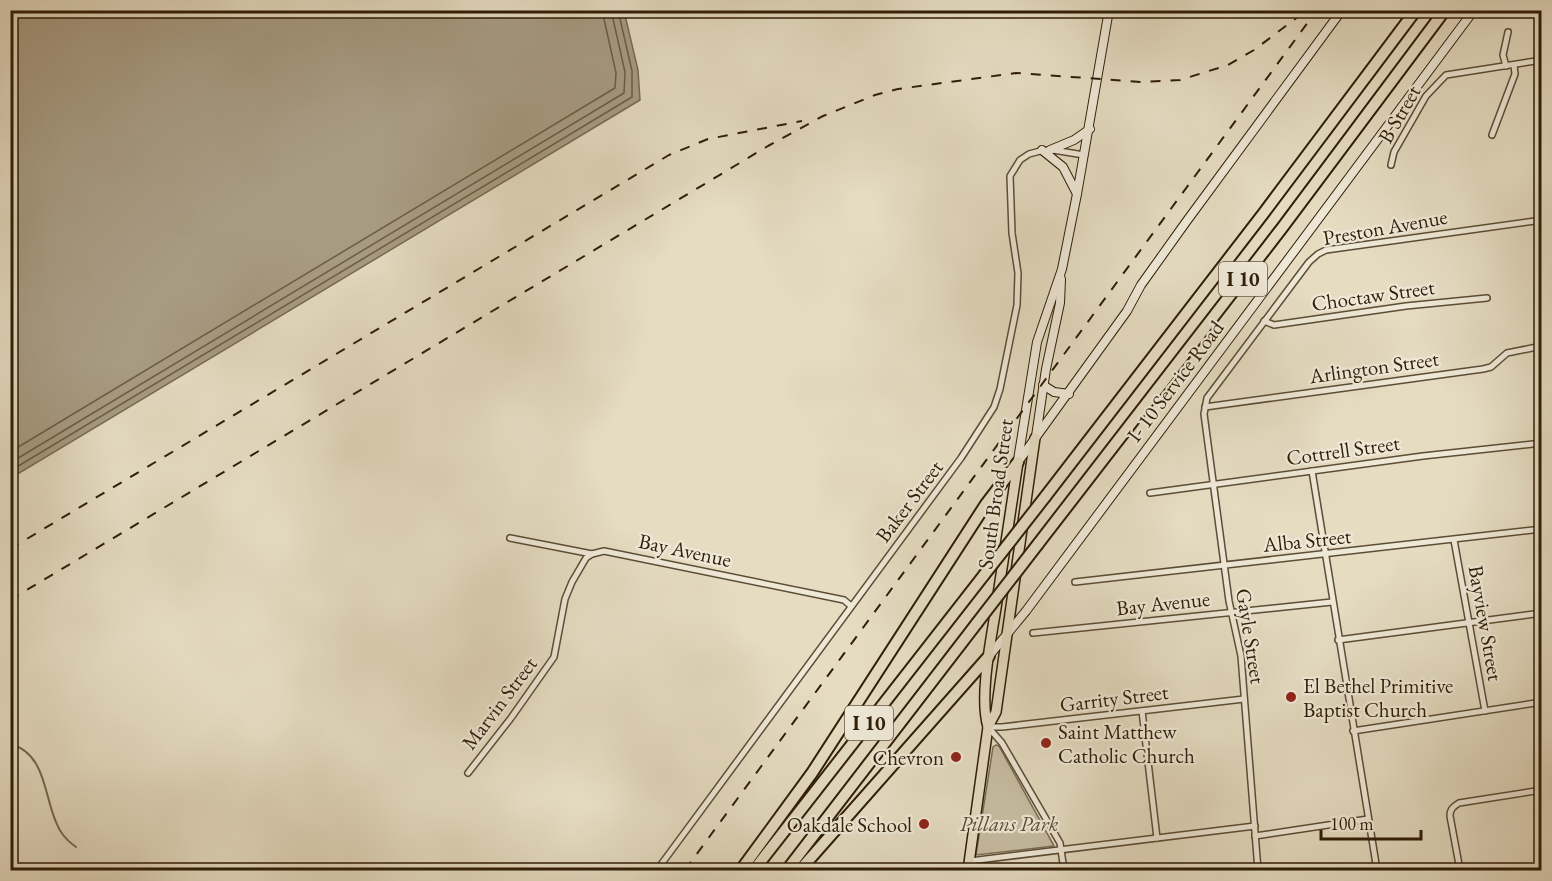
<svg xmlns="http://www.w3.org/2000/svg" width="1552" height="881" font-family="'EB Garamond',serif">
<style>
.green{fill:#c6bca2;stroke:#7a6c54;stroke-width:1.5}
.water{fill:#a79b82;stroke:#776950;stroke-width:1.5}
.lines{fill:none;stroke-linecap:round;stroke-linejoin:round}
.shore{stroke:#6b5c44;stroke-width:1.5}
.stream{stroke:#776950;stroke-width:2}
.street-casing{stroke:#5c4d35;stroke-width:8}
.secondary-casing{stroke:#2f1d06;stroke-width:10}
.primary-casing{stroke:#2f1d06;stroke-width:12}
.highway-casing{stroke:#2f1d06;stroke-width:14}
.street{stroke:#eee8d7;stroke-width:5}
.secondary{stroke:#eee8d7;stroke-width:8}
.primary{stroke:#e5dcc2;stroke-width:9}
.highway{stroke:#e5dcc2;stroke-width:10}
.rail{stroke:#2f1d06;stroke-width:2;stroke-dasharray:10 10;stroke-linecap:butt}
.highway-bridge-casing{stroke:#2f1d06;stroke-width:14;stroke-linecap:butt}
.highway-bridge{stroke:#e5dcc2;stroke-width:10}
.poi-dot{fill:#8f2418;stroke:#eee8d7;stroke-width:2}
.labels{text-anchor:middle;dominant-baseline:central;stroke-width:4.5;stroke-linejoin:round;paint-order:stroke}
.shield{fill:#eee8d7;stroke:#685a45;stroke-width:1.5}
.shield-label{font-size:20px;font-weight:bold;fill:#2f1d06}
.street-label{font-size:21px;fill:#2f1d06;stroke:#eee8d7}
.poi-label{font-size:21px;fill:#2f1d06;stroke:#eee8d7;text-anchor:start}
.park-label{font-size:21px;font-style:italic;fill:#5c4d35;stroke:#eee8d7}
</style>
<rect width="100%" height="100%" fill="#e5dcc2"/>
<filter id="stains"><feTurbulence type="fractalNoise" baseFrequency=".00333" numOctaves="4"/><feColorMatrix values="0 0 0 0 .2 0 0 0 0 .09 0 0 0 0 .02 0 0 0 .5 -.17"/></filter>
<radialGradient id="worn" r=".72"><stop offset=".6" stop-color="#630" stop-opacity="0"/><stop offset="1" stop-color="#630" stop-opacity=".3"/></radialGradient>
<path class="green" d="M996,745l3,1 55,100 -78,9 17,-108z"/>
<path class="water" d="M11,10l613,1 14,59 2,30 -629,378z"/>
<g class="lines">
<g class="shore">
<path d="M10,452l605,-364 1,-15 -14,-63"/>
<path d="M10,463l614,-370 1,-21 -14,-62"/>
<path d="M10,471l622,-374v-26l-14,-61"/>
</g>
<path class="stream" d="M10,744c36,9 34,52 46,78 4,11 11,19 20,25"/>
<defs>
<g id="street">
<path d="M1506,66l-3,-11 5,-23"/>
<path d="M1492,135l23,-61 -1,-9"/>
<path d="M1053,150l31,5"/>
<path d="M1391,165l3,-13 32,-56 20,-21 96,-15"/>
<path d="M1264,321l10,4 132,-19 81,-8"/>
<path d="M1205,407l278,-38 8,-2 16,-14 35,-7"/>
<path d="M1312,471l65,399"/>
<path d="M1150,493l273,-37 119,-13"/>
<path d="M510,538l82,16 12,-3 240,49 7,6"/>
<path d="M1454,540l31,171"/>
<path d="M1075,582l467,-53"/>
<path d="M1033,633l299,-31"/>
<path d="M1338,640l204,-27"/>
<path d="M1142,711l15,127"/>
<path d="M988,727h14l242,-28"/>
<path d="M988,727l14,16 58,100 4,27"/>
<path d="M1353,731l189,-29"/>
<path d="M468,773l43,-55 43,-61 11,-58 7,-17 14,-24 6,-4"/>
<path d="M1255,836l113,-17"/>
<path d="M970,861l285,-35"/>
<path d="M657,870l304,-412 33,-51 6,-18 17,-84 1,-32 -6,-40 -2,-57 10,-16 9,-6 15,-4"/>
<path d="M1258,870l-17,-214 -12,-55 -25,-187 3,-16 102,-136 9,-8 8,-4 216,-30"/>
<path d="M1460,870l-10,-54c0,-7 3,-9 9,-13l83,-13"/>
</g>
<g id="secondary">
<path d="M1042,150l21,17 14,27"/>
<path d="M1050,150l24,-10 16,-11"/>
<path d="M1043,385l11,7 15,2"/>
<path d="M1036,436l10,-67 14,-66 1,-24"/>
<path d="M1018,460l19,-118 25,-73 15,-75 32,-184"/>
<path d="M1018,462l109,-151 14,-26 45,-63 156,-212"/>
<path d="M989,656l37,-45 448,-601"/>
</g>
<g id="primary">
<path d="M988,727l8,-15 39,-274"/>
<path d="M968,870l20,-143c-9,-30 3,-87 8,-119 7,-49 15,-97 22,-146"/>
</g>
<g id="highway">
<path d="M1045,497l218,-283 153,-204"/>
<path d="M1038,544l244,-316 163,-218"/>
<path d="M741,870l71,-97 174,-269 32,-42"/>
<path d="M754,870l230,-295"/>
<path d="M787,870l190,-247"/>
<path d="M800,870l189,-214"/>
</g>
</defs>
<use href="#street" class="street-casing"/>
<use href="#secondary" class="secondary-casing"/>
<use href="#primary" class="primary-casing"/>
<use href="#highway" class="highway-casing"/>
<use href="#street" class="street"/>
<use href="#secondary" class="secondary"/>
<use href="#primary" class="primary"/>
<use href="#highway" class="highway"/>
<g class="rail">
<path d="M10,549l659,-394 39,-16 94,-18"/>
<path d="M10,600l758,-454 55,-30 52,-21 23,-6 118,-16 126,9 38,-2 48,-15 26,-15 53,-40"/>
<path d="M685,870l632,-860"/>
</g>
<defs>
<g id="highway-bridge">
<path d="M984,575l61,-78"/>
<path d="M977,623l61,-79"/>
</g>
</defs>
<use href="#highway-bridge" class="highway-bridge-casing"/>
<use href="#highway-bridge" class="highway-bridge"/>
</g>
<g class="poi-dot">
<circle cx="1291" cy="697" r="6"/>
<circle cx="1046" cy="743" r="6"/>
<circle cx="956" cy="757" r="6"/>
<circle cx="924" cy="824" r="6"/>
</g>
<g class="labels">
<g class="shield">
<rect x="1219" y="262" width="48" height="34" rx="4.5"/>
<rect x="845" y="706" width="48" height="34" rx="4.5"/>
</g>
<g class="shield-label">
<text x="1243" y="279">I 10</text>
<text x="869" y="723">I 10</text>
</g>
<g class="street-label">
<text transform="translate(1399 114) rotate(-60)">B Street</text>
<text transform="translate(1385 227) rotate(-10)">Preston Avenue</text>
<text transform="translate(1373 295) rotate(-8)">Choctaw Street</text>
<text transform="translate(1374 367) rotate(-8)">Arlington Street</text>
<text transform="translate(1175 381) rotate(-53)">I- 10 Service Road</text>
<text transform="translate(1343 450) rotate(-8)">Cottrell Street</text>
<text transform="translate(995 494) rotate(-82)">South Broad Street</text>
<text transform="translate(909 501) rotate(-53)">Baker Street</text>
<text transform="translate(1307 540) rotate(-6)">Alba Street</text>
<text transform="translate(685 550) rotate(12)">Bay Avenue</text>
<text transform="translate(1163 603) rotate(-6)">Bay Avenue</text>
<text transform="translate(1486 623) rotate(80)">Bayview Street</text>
<text transform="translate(1251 636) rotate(81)">Gayle Street</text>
<text transform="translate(1114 698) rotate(-7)">Garrity Street</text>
<text transform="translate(499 703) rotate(-53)">Marvin Street</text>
</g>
<g class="poi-label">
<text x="1303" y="685">El Bethel Primitive<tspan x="1303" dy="24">Baptist Church</tspan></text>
<text x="1058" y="731">Saint Matthew<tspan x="1058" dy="24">Catholic Church</tspan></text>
<text x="944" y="757" text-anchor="end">Chevron</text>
<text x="912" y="824" text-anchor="end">Oakdale School</text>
</g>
<g class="park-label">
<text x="1009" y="823">Pillans Park</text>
</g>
</g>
<rect width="1552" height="881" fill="none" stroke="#e5dcc2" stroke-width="36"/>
<rect x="12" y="12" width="1528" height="857" fill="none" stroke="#2f1d06" stroke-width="3"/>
<rect x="18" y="18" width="1516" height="845" fill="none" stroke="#2f1d06" stroke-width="1.5"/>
<path d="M1321 830v9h100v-9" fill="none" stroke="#2f1d06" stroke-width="3"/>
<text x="1330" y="830" font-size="18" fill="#2f1d06" stroke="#eee8d7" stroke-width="4.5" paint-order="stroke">100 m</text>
<rect width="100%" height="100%" filter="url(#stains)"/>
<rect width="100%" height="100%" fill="url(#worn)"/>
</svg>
